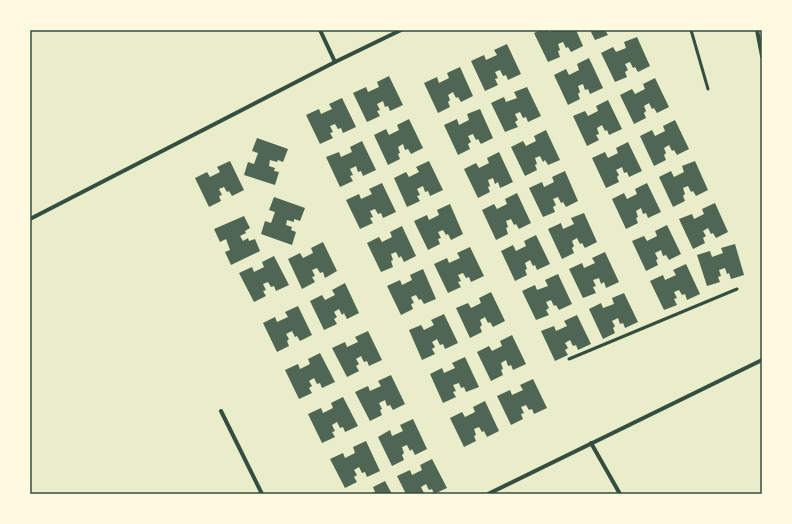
<svg xmlns="http://www.w3.org/2000/svg" width="792" height="524" font-family="Georgia,serif">
<style>
.building{fill:#4f6655}
.lines{fill:none;stroke-linecap:round;stroke-linejoin:round}
.service{stroke:#344e41;stroke-width:3}
.minor{stroke:#344e41;stroke-width:4}
.neatline{fill:none;stroke:#344e41;stroke-width:1.5}
</style>
<rect width="100%" height="100%" fill="#e9edc9"/>
<g class="building">
<path d="M540,30h8l1,2 5,-2h22l7,16 -12,6 -3,-5 -2,1 -3,-6 -5,2 2,6 -2,1 2,6 -12,5 -14,-29z"/>
<path d="M590,30h15l3,5 -13,5z"/>
<path d="M637,37l13,29 -12,6 -3,-5 -2,1 -3,-6 -5,2 3,6 -3,2 2,5 -12,5 -14,-29 12,-6 3,5 10,-4 -2,-6z"/>
<path d="M507,44l14,30 -13,6 -2,-5 -3,1 -3,-6 -5,2 3,6 -3,1 3,6 -13,6 -14,-30 13,-6 2,5 11,-5 -3,-5z"/>
<path d="M589,58l14,30 -13,6 -2,-5 -3,1 -2,-6 -5,2 2,6 -2,2 2,5 -12,6 -14,-30 12,-6 3,6 10,-5 -2,-6z"/>
<path d="M460,67l13,29 -12,6 -3,-5 -2,1 -3,-6 -5,3 2,5 -2,2 2,5 -12,6 -14,-30 13,-6 2,6 10,-5 -2,-5z"/>
<path d="M389,76l14,29 -13,6 -2,-5 -3,1 -2,-6 -6,3 3,6 -3,1 3,5 -13,6 -14,-29 13,-6 2,5 11,-5 -2,-5z"/>
<path d="M655,78l14,29 -12,6 -3,-5 -2,1 -3,-6 -5,3 2,5 -2,2 2,5 -12,6 -14,-29 12,-6 3,5 10,-5 -2,-5z"/>
<path d="M527,87l14,29 -13,6 -2,-5 -3,1 -3,-6 -5,2 3,6 -3,2 3,5 -13,5 -14,-29 13,-6 2,5 11,-4 -3,-6z"/>
<path d="M342,98l14,29 -13,6 -2,-5 -3,1 -3,-5 -5,2 3,6 -3,1 3,5 -13,6 -14,-29 13,-6 2,5 11,-5 -3,-5z"/>
<path d="M608,100l14,29 -13,6 -2,-5 -2,1 -3,-6 -5,3 2,6 -3,1 3,5 -12,6 -14,-30 12,-5 3,5 10,-5 -2,-5z"/>
<path d="M480,109l13,29 -12,6 -3,-5 -2,1 -3,-6 -5,2 3,6 -3,2 2,5 -12,6 -14,-30 13,-6 2,6 10,-5 -2,-6z"/>
<path d="M409,119l14,29 -12,6 -3,-5 -3,1 -2,-6 -5,3 2,6 -2,1 2,5 -12,6 -14,-30 12,-6 3,6 10,-5 -2,-5z"/>
<path d="M675,120l14,29 -12,6 -3,-5 -2,1 -3,-6 -5,3 2,5 -2,2 2,5 -12,6 -14,-30 12,-6 3,6 10,-5 -2,-5z"/>
<path d="M546,130l14,30 -12,5 -3,-5 -2,2 -3,-6 -5,2 2,6 -2,1 2,5 -12,6 -14,-29 12,-6 3,5 10,-5 -2,-5z"/>
<path d="M257,138l31,11 -5,13 -5,-2 -1,2 -7,-2 -1,6 6,2 -1,3 5,1 -4,13 -31,-10 4,-13 6,2 4,-11 -6,-2z"/>
<path d="M362,141l14,29 -13,6 -2,-5 -3,1 -2,-6 -6,3 3,6 -3,1 3,5 -13,6 -14,-30 13,-5 2,5 11,-5 -2,-5z"/>
<path d="M628,142l14,29 -13,6 -2,-5 -3,1 -2,-6 -6,3 3,5 -2,2 2,5 -13,6 -14,-30 13,-6 3,6 10,-5 -2,-5z"/>
<path d="M499,152l14,30 -13,6 -2,-6 -3,2 -2,-6 -5,2 2,6 -2,1 2,5 -12,6 -14,-29 12,-6 3,5 10,-5 -2,-5z"/>
<path d="M230,161l14,29 -12,6 -3,-5 -2,1 -3,-5 -5,2 3,6 -3,1 2,5 -12,6 -14,-29 12,-6 3,5 10,-5 -3,-5z"/>
<path d="M429,161l14,29 -13,6 -2,-5 -3,1 -2,-6 -6,3 3,6 -3,1 3,5 -13,6 -13,-29 12,-6 3,5 10,-5 -3,-5z"/>
<path d="M695,161l13,29 -12,6 -3,-5 -2,1 -3,-6 -5,2 2,6 -2,2 2,5 -12,6 -14,-30 12,-6 3,6 10,-5 -2,-6z"/>
<path d="M565,171l13,30 -12,6 -3,-5 -2,1 -3,-6 -5,2 3,6 -3,2 2,5 -12,5 -14,-29 13,-6 2,5 10,-5 -2,-5z"/>
<path d="M382,183l14,29 -13,6 -2,-5 -3,1 -3,-5 -5,2 3,6 -3,1 3,5 -13,6 -14,-29 13,-6 2,5 11,-5 -3,-5z"/>
<path d="M647,183l14,29 -13,6 -2,-5 -3,1 -2,-6 -5,3 2,6 -2,1 2,5 -12,6 -14,-30 12,-6 3,6 10,-5 -2,-5z"/>
<path d="M517,193l14,30 -12,6 -3,-5 -2,1 -3,-6 -5,2 2,6 -2,1 2,6 -12,6 -14,-30 12,-6 3,5 10,-5 -2,-5z"/>
<path d="M274,197l31,11 -5,13 -6,-2v3l-7,-2 -1,5 6,2 -1,3 5,2 -4,13 -31,-11 4,-13 6,2 4,-11 -6,-2z"/>
<path d="M715,203l13,29 -12,6 -3,-5 -2,1 -3,-6 -5,3 3,5 -3,2 2,5 -12,6 -14,-30 13,-5 2,5 10,-5 -2,-5z"/>
<path d="M450,204l13,30 -12,6 -3,-6 -2,1 -3,-5 -5,2 3,6 -3,1 2,5 -12,6 -14,-29 13,-6 2,5 10,-5 -2,-5z"/>
<path d="M584,213l13,29 -12,6 -3,-5 -2,1 -3,-6 -5,3 2,5 -2,2 2,5 -12,6 -14,-30 13,-6 2,6 11,-5 -3,-6z"/>
<path d="M244,216l6,12 -5,3 1,2 -6,3 3,5 5,-3 1,3 6,-2 5,12 -29,14 -6,-13 5,-2 -4,-11 -6,3 -6,-13z"/>
<path d="M667,225l14,29 -12,6 -3,-5 -3,1 -2,-6 -6,3 3,6 -2,1 2,5 -12,6 -14,-30 12,-5 3,5 10,-5 -2,-5z"/>
<path d="M402,226l14,30 -12,6 -3,-6 -2,2 -3,-6 -5,2 2,6 -2,1 2,6 -12,5 -14,-29 12,-6 3,5 10,-5 -2,-5z"/>
<path d="M536,235l14,29 -13,6 -2,-5 -2,1 -3,-6 -5,3 2,6 -2,1 2,5 -12,6 -14,-30 12,-6 3,6 10,-5 -2,-5z"/>
<path d="M323,242l14,29 -12,7 -2,-6 -3,1 -3,-5 -5,2 3,6 -3,1 3,5 -13,7 -14,-30 12,-6 3,5 10,-5 -2,-5z"/>
<path d="M735,244l9,31 -13,4 -2,-6 -2,1 -2,-6 -6,2 2,6 -3,1 2,5 -13,4 -10,-31 13,-4 2,6 11,-4 -2,-5z"/>
<path d="M470,247l14,29 -13,6 -2,-5 -3,1 -3,-5 -5,2 3,6 -3,1 3,5 -13,6 -14,-29 13,-6 2,5 11,-5 -3,-5z"/>
<path d="M605,252l14,30 -13,6 -2,-6 -3,2 -2,-6 -6,2 3,6 -3,1 3,6 -13,5 -14,-29 13,-6 2,5 11,-5 -3,-5z"/>
<path d="M274,256l15,29 -13,6 -2,-5 -3,1 -3,-5 -5,2 3,6 -3,1 3,5 -12,6 -15,-29 13,-6 2,5 10,-5 -2,-5z"/>
<path d="M686,264l14,30 -13,6 -2,-6 -3,1 -3,-5 -5,2 3,6 -3,1 3,6 -13,5 -14,-29 13,-6 2,5 11,-5 -3,-5z"/>
<path d="M423,269l13,30 -12,5 -3,-5 -2,1 -3,-5 -5,2 3,6 -3,1 2,5 -12,6 -14,-29 13,-6 2,5 10,-5 -2,-5z"/>
<path d="M558,274l14,30 -13,6 -3,-5 -2,1 -3,-6 -5,2 3,6 -3,2 3,5 -13,5 -14,-29 13,-6 2,5 11,-4 -3,-6z"/>
<path d="M345,283l14,30 -12,6 -3,-6 -2,2 -3,-6 -5,3 3,5 -3,2 3,5 -13,6 -14,-29 12,-6 3,5 10,-5 -3,-5z"/>
<path d="M491,292l14,29 -12,6 -3,-5 -2,1 -3,-6 -5,3 2,5 -2,2 2,5 -12,6 -14,-30 12,-5 3,5 10,-5 -2,-5z"/>
<path d="M624,293l14,29 -13,6 -2,-5 -3,1 -2,-6 -6,3 3,5 -2,2 2,5 -12,6 -14,-30 12,-6 2,5 11,-4 -2,-6z"/>
<path d="M298,306l14,29 -12,6 -3,-5 -2,1 -3,-6 -6,3 3,5 -2,2 2,5 -12,6 -14,-29 12,-6 2,5 11,-5 -3,-5z"/>
<path d="M444,314l14,29 -13,6 -2,-5 -3,1 -3,-6 -5,3 3,5 -3,2 3,5 -13,6 -13,-30 12,-5 3,5 10,-5 -3,-5z"/>
<path d="M577,315l14,29 -13,6 -2,-5 -3,1 -3,-6 -5,3 3,5 -3,2 3,5 -13,6 -14,-30 13,-5 2,5 11,-5 -3,-5z"/>
<path d="M368,331l14,29 -13,6 -2,-5 -3,1 -3,-6 -5,3 3,5 -3,2 3,5 -12,6 -15,-29 13,-6 2,5 11,-5 -3,-5z"/>
<path d="M512,335l14,29 -13,6 -2,-5 -3,1 -2,-6 -5,3 2,6 -2,1 2,5 -12,6 -14,-29 12,-6 3,5 10,-5 -2,-5z"/>
<path d="M320,353l15,29 -13,6 -2,-5 -3,1 -3,-6 -5,3 3,5 -3,2 3,5 -13,6 -14,-29 13,-6 2,5 10,-5 -2,-5z"/>
<path d="M465,357l14,30 -13,5 -2,-5 -3,1 -2,-5 -6,2 3,6 -3,1 3,5 -13,6 -13,-29 12,-6 2,5 11,-5 -3,-5z"/>
<path d="M391,375l14,29 -12,6 -3,-5 -3,1 -2,-6 -6,3 3,6 -2,1 2,5 -12,6 -15,-29 13,-6 2,5 11,-5 -3,-5z"/>
<path d="M533,379l14,29 -13,6 -2,-5 -3,1 -3,-5 -5,2 3,6 -3,1 2,5 -12,6 -14,-29 13,-6 2,5 11,-5 -3,-5z"/>
<path d="M343,397l15,29 -13,6 -2,-5 -3,1 -3,-6 -5,3 3,6 -3,1 3,5 -13,6 -14,-29 13,-6 2,5 10,-5 -2,-5z"/>
<path d="M485,401l14,30 -12,6 -3,-6 -2,1 -3,-5 -5,2 2,6 -2,1 2,5 -12,6 -14,-29 12,-6 3,5 10,-5 -2,-5z"/>
<path d="M413,419l14,30 -12,6 -3,-6 -2,2 -3,-6 -5,2 2,6 -2,2 2,5 -12,6 -14,-29 12,-7 2,6 11,-5 -3,-6z"/>
<path d="M366,441l14,30 -13,6 -2,-5 -3,1 -3,-6 -5,3 3,5 -3,2 3,5 -12,6 -15,-29 13,-6 2,5 10,-5 -2,-6z"/>
<path d="M432,459l15,29 -13,6 -2,-5 -3,1 -3,-6 -5,3 3,6 -3,1h-15l-9,-18 13,-6 2,5 10,-5 -2,-5z"/>
<path d="M385,481l7,13h-21l4,-2 -2,-5z"/>
</g>
<g class="lines">
<g class="service">
<path d="M691,30l17,59"/>
<path d="M569,359l168,-70"/>
</g>
<g class="minor">
<path d="M320,30l15,32"/>
<path d="M757,30l5,26"/>
<path d="M30,219l305,-157 66,-32"/>
<path d="M221,411l41,83"/>
<path d="M591,443l29,51"/>
<path d="M488,494l274,-134"/>
</g>
</g>
<rect width="792" height="524" fill="none" stroke="#fefae0" stroke-width="62"/>
<rect x="31" y="31" width="730" height="462" class="neatline"/>
</svg>
